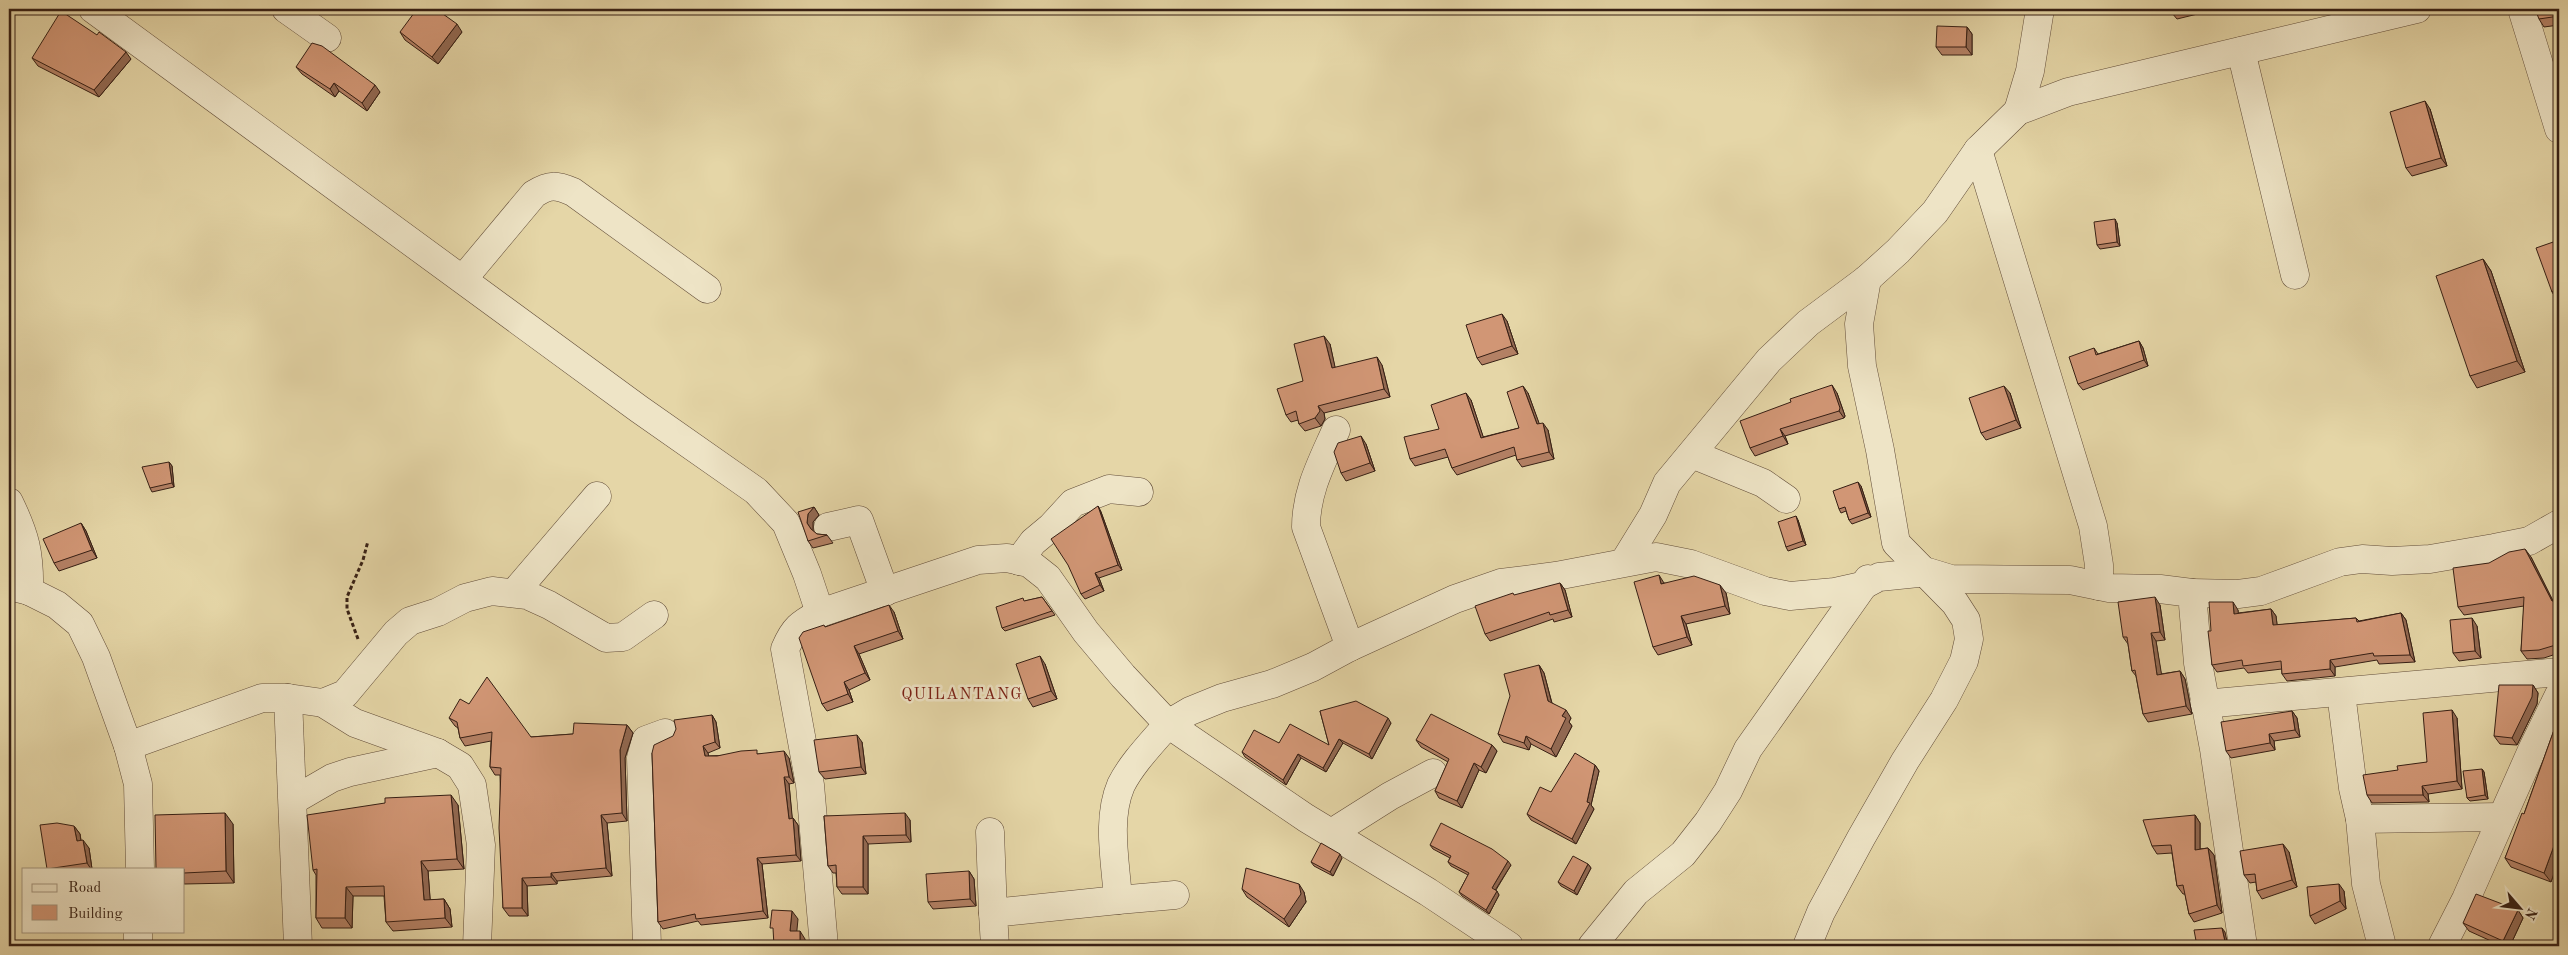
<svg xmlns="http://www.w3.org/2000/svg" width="2568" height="955" font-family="'Old Standard TT',serif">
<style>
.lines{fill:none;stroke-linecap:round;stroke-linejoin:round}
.minor-casing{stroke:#624d39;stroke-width:29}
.path{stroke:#361f14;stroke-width:3;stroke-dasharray:4 2.5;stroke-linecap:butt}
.minor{stroke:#eee4c6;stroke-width:28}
.wall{fill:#b48165;stroke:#361f14}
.shaded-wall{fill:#926952;stroke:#361f14}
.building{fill:#d19675;stroke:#361f14}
.labels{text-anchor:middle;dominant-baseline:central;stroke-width:5;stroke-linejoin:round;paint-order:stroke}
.quarter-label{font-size:16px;letter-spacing:1px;fill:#7a1f14;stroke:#eee4c6}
</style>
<rect width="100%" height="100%" fill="#e5d6a7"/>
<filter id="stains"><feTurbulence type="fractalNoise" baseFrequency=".004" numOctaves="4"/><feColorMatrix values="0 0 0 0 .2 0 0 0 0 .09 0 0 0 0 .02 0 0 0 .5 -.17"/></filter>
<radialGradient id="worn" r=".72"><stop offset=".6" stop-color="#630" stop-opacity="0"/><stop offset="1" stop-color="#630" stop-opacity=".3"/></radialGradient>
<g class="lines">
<defs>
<g id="minor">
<path d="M93,9l546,400 117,82 30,32 21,51 13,39"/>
<path d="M286,9l41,29"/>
<path d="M2522,9l37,120"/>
<path d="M2241,51l54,224"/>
<path d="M2018,111l12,-40 10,-62"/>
<path d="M1978,150l115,376 6,39v21"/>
<path d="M463,279l71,-85c16,-10 22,-9 39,-2l134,97"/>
<path d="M1336,430c-14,32 -30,61 -30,97l44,120"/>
<path d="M1692,454l71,29 23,16"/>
<path d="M9,502c16,33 21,51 20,89"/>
<path d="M828,527l31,-7 26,72"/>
<path d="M1019,561l14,-19 18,-15 22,-24 36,-14 30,3"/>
<path d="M1624,562l29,-47 14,-32 102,-123 39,-37 59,-44 31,-28 37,-39 43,-62 40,-39 50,-19 349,-83"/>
<path d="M9,586l20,5 28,14 23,19 16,33 32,89 134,-48h26l35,5 32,20 83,30 22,13 12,19 9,60 -4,101"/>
<path d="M514,593l83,-97"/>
<path d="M2192,593l46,1 23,-3 79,-29 22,-3 30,2 38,-2 64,-11 35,-7 30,-17"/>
<path d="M2341,693l12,95 7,31 6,65 16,62"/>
<path d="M288,698l10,248"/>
<path d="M323,703l22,-9 51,-61 14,-12 28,-9 27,-14 27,-7 35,4 22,10 57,33 17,-1 31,-22"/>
<path d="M2204,704l355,-32"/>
<path d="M128,746l10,38 2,85"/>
<path d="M294,800l38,-22 18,-6 88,-19"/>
<path d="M2360,819l141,-2"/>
<path d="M990,832l3,81"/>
<path d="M1333,832l57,-36 43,-23"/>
<path d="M1118,900l57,-5"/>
<path d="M138,946v-15"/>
<path d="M647,946l-6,-188 5,-18 19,-7"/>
<path d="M824,946l-14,-161 -25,-136c9,-21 15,-25 35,-36l158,-53 29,-2 22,5 19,15 38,54 37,44 45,48 22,-13 32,-13 50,-14 41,-17 37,-20 105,-48 46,-16 55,-7 100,-19 35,7 74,27 25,5 45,-4 27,-6 17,-9 49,-5 23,7 119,1 39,8 51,1 32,4 6,70 16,86 29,197"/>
<path d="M995,946l-2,-33 125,-13c-2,-36 -12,-80 3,-115 11,-22 31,-42 47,-61l138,94 122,74 81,54"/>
<path d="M1592,946l44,-54 47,-38 25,-32 20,-31 20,-42 120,-170"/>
<path d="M1807,946l14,-34 40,-74 44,-77 39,-61 20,-39 5,-22 -3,-19 -11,-17 -59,-60 -16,-93 -18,-84 -3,-42 8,-45"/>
<path d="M2442,946l24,-47 66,-149 27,-55"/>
</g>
</defs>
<use href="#minor" class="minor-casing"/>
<path class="path" d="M358,639l-11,-30v-12l16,-37 5,-19"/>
<use href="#minor" class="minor"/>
</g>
<g class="wall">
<path d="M2171,9h47l-41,10 -5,-6z"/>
<path d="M2559,9v16l-15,2 -5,-8z"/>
<path d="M1967,27l5,7v21h-30l-6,-8z"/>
<path d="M400,32h62l-24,32 -33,-24z"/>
<path d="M32,58l99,1 -32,38 -61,-31z"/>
<path d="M296,67l84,25 -13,19 -28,-20 -4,6 -33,-23z"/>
<path d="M2430,109l17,57 -35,10 -6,-8z"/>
<path d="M2117,223l3,23 -20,3 -3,-4z"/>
<path d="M2559,240v59l-2,1 -5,-8z"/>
<path d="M2483,259l8,12 34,101 -48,16 -7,-12z"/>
<path d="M1507,321l11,33 -36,11 -5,-7z"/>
<path d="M2139,341l4,7 5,18 -65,24 -5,-6 16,-36 4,6z"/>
<path d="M1330,344l5,24 47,-3 8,32 -66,16 1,6 -4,7 -16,5 -6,-7 -1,-4 -7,2 -5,-7 17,-34z"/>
<path d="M1528,393l11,31 9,6 6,29 -32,8 -5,-7 -1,-5 -59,20 -5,-7 -4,-11 -33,9 -5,-7 29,-30 32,-29 12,37 36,-9z"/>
<path d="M1837,393l8,23 -1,2 -59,18 3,8 -33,12 -5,-8z"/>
<path d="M2010,393l11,35 -35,12 -5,-7z"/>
<path d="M1366,444l9,27 -29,10 -5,-8z"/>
<path d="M169,462l3,4 2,21 -22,5 -2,-4z"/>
<path d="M1861,486l10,31 -19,7 -3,-4 -3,-9 -5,2 -2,-4z"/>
<path d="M1098,506l3,6 21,58 -23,8 5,13 -19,8 -4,-5z"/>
<path d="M814,507l5,8 -6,7v9l4,3 10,1 6,8 -20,5 -5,-7z"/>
<path d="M1798,520l8,25 -18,6 -2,-4z"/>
<path d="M81,523l5,8 11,27 -38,13 -5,-8z"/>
<path d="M2531,557l22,44h6v52l-15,5 -17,1 -6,-8 3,-45 -60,9 -6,-8z"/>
<path d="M1560,583l5,7 7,27 -18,5 -1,-3 -63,22 -5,-7z"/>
<path d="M1664,583l62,10 4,21 -44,10 6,21 -34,10 -5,-8z"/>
<path d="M1042,597l13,18 -50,16 -3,-3 23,-27z"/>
<path d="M2160,605l5,35 -9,1 5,33 19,-3 5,8 7,35 -44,8 -5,-8 -7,-38 -4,-5 -4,-27 -5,-7z"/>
<path d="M2271,609l5,7 1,9 79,-7 3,3 42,-8 5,7 9,42 -36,2 -2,-4 -42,7v9l-48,5 -5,-7v-5l-34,4 -4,-5 -27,4 -5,-7 -1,-34 27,-21v3z"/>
<path d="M894,612l9,27 -44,15 11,26 -21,10 4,12 -26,9 -5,-7 3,-77z"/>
<path d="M2477,626l4,32 -22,3 -6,-8z"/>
<path d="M1045,664l12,35 -24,8 -5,-8z"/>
<path d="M1539,665l5,8 8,30 19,15 -2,4 3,4 -16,31 -25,-13 -2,6 -26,-8 -5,-8z"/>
<path d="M2533,685l5,8 -1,11 -20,41 -17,-1 -6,-8z"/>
<path d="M1320,711l71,12 -19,36 -29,-16 -17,29 -25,-14 -15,27 -41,-28 -3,-5 37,-9 50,2z"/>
<path d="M2292,711l5,7 3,19 -26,4 1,9 -44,8 -5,-7z"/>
<path d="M712,715l4,7 4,26 -12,5v3l52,-2 29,4 5,25 -5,1 3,35 1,-1 5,7 3,36 -39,3 6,54 -67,7 -3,-4 -35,8 -5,-7 -6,-169z"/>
<path d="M2559,716v143l-8,23 -40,-15 -6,-9 19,-44z"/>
<path d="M449,718l82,19 42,-3 54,-9 6,8 -8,25 2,63 -20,2 5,53 -55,5v3l-30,2 1,30h-19l-6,-8 -3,-133h-5l-5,-8 1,-26 -26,5 -5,-8 -2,-10 -3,-2z"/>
<path d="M2457,718l5,71 -34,5 1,8 -57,1 -5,-8 60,-33z"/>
<path d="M1416,740l76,5 5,6 -11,22 -7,-3 -17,38 -23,-10 -4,-7 13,-29 -27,-15z"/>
<path d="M862,742l4,32 -41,5 -6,-7z"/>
<path d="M1595,765l4,6 -8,34 3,4 -18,35 -45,-24 -4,-6 24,-22z"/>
<path d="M2482,769l2,3 4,27 -18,2 -3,-3z"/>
<path d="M458,805l6,64 -36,2 2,29 14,-1 6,10 2,18 -59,4 -7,-9 -2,-26h-31l-1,32h-30l-6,-10v-43l-3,-5z"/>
<path d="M2195,815l5,8v26l8,-1 6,7 8,58 -28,9 -5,-8 -4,-20h-2l-6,-8 -5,-33 -15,1 -5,-8z"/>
<path d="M824,816l86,4 1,22 -43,2v50h-26l-5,-7 -1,-14h-3l-5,-7z"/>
<path d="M233,824l1,59 -50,1v-15z"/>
<path d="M74,826l6,8 1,6 8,8 3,21h-45z"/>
<path d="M1430,845l81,20 -15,25 3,5 -10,19 -27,-18 -3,-4 9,-17 -17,-9 -3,-4 2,-4 -17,-9z"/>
<path d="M2289,852l8,35 -35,12 -5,-8 -1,-9 -6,1 -6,-8z"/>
<path d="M1342,858l-9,18 -19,-10 -3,-4z"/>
<path d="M1588,864l3,4 -14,27 -16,-9 -3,-4z"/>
<path d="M969,871l5,8 2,27 -43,3 -5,-7z"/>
<path d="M1242,889l62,3 2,10 -17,25 -42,-30z"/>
<path d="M2344,891l2,18 -31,15 -5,-8z"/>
<path d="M2518,910l5,8 -13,28h-8l-33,-15 -6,-8z"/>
</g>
<g class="shaded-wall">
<path d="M457,24l5,8 -24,32 -6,-7z"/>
<path d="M1967,27l5,7v21l-6,-8z"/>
<path d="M126,52l5,7 -32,38 -5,-7z"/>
<path d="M334,83l5,8 -4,6 -5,-8z"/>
<path d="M375,85l5,7 -13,19 -5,-8z"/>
<path d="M2425,101l5,8 17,57 -6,-8z"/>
<path d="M2115,219l2,4 3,23 -3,-4z"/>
<path d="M2483,259l8,12 34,101 -8,-11z"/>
<path d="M1502,314l5,7 11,33 -6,-8z"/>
<path d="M1324,336l6,8 7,32 -5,-8z"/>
<path d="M2139,341l4,7 5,18 -4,-6z"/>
<path d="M1377,357l5,8 8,32 -6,-8z"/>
<path d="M1832,385l5,8 8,23 -1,2 -5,-7z"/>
<path d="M1523,386l5,7 14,38 -5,-7z"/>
<path d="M2004,386l6,7 11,35 -5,-8z"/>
<path d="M1466,393l5,7 15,45 -5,-7z"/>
<path d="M1318,406l6,7 1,6 -4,7 -6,-8z"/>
<path d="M1543,423l5,7 6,29 -5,-7z"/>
<path d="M1780,429l5,7 3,8 -5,-8z"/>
<path d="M1361,436l5,8 9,27 -5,-8z"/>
<path d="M169,462l3,4 2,21 -2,-4z"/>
<path d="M1858,482l3,4 10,31 -3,-4z"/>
<path d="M1098,506l3,6 21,58 -4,-5z"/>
<path d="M814,507l5,8 -6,7v9l-2,-2 -4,-6 1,-9z"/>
<path d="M1796,516l2,4 8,25 -3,-4z"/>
<path d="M81,523l5,8 11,27 -5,-8z"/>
<path d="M2525,549l6,8 26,52 -5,-8z"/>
<path d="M1095,573l4,5 5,13 -4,-6z"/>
<path d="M1659,575l5,8 -3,1z"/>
<path d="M1560,583l5,7 7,27 -4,-7z"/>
<path d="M1720,585l6,8 4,21 -5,-8z"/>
<path d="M2155,597l5,8 5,35 -5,-8z"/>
<path d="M2233,602l5,8 1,11 -5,-7z"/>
<path d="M889,605l5,7 9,27 -5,-8z"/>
<path d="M2271,609l5,7 2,16 -5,-7z"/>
<path d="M2401,613l5,7 9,42 -5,-7z"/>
<path d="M1681,616l5,8 6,21 -5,-8z"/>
<path d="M2472,618l5,8 4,32 -6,-7z"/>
<path d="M2151,633l5,8 7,42 -6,-8z"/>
<path d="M854,646l5,8 11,26 -5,-7z"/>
<path d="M1040,656l5,8 12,35 -6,-8z"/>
<path d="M2330,660l5,7v9l-5,-7z"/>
<path d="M1539,665l5,8 9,35 -5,-7z"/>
<path d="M2180,671l5,8 7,35 -6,-8z"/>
<path d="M844,682l5,8 4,12 -5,-8z"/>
<path d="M2533,685l5,8 -1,11 -20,41 -5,-7z"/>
<path d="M1566,710l5,8 -2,4 3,4 -16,31 -5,-8 11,-33z"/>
<path d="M2452,710l5,8 5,71 -5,-8z"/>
<path d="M2292,711l5,7 3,19 -5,-7z"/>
<path d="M712,715l4,7 4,26 -5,-6z"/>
<path d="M1388,718l3,5 -19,36 -3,-5z"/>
<path d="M627,725l6,8 -8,25 2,63 -5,-8 -2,-63z"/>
<path d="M2269,734l5,7 1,9 -5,-7z"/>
<path d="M857,735l5,7 4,32 -5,-7z"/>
<path d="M1526,736l5,8 -2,6 -5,-7z"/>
<path d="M1339,739l4,4 -17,29 -3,-4z"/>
<path d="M1492,745l5,6 -11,22 -5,-6z"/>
<path d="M703,746l5,7 2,9 -5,-6z"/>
<path d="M784,751l5,7 5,25 -5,-6z"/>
<path d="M1298,754l3,4 -15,27 -3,-5z"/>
<path d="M1474,763l5,7 -17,38 -5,-7z"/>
<path d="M1595,765l4,6 -8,34 3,4 -18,35 -4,-5 15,-37z"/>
<path d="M2482,769l2,3 4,27 -3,-4z"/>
<path d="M784,777l5,7 4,41 -4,-6z"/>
<path d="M2422,786l6,8 1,8 -6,-7z"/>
<path d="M451,795l7,10 6,64 -7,-10z"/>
<path d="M225,813l8,11 1,59 -8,-12z"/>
<path d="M905,813l5,7 1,22 -5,-7z"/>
<path d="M601,815l6,8 5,53 -6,-8z"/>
<path d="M2195,815l5,8v35l-5,-8z"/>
<path d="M793,818l5,7 3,36 -5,-6z"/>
<path d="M74,826l6,8 2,15 -5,-8z"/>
<path d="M2559,832v27l-8,23 -7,-9z"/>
<path d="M863,836l5,8v50l-5,-7z"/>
<path d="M83,840l6,8 3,21h-1l-4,-6z"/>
<path d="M2283,844l6,8 8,35 -5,-7z"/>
<path d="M2208,848l6,7 8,58 -5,-8z"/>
<path d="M1340,854l2,4 -9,18 -3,-4z"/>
<path d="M757,858l5,6 6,54 -5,-7z"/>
<path d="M421,861l7,10 3,39 -7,-10z"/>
<path d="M1508,861l3,4 -17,27 -2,-4z"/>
<path d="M1588,864l3,4 -14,27 -3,-4z"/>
<path d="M969,871l5,8 2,27 -6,-7z"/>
<path d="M551,873l6,8v3l-6,-7z"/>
<path d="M522,878l5,8 1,30 -6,-8z"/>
<path d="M1299,884l5,8 2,10 -17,25 -5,-8z"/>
<path d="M2339,884l5,7 2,18 -6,-8z"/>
<path d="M346,887l7,9 -1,32 -7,-10z"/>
<path d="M1497,891l2,4 -10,19 -3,-4z"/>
<path d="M444,899l6,10 2,18 -7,-9z"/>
<path d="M2518,910l5,8 -13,28h-4l-3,-5z"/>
<path d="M792,911l6,8 -2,21 -6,-9z"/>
<path d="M2222,928l3,4 3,14h-2z"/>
<path d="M800,931l5,8 1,7h-6z"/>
</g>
<g class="building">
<path d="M417,9h19l21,15 -25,33 -32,-25z"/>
<path d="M2171,9h18l-17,4z"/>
<path d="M2535,9h24v7l-20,3z"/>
<path d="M61,11l36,24 2,-3 27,20 -32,38 -62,-32z"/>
<path d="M1937,26l30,1 -1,20h-30z"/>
<path d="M312,43l10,3 53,39 -13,18 -28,-20 -4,6 -34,-22z"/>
<path d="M2425,101l16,57 -35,10 -16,-56z"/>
<path d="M2115,219l2,23 -20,3 -3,-23z"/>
<path d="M2559,240v49l-7,3 -16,-44z"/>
<path d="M2483,259l34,102 -47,15 -34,-100z"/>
<path d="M1502,314l10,32 -35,12 -11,-33z"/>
<path d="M1324,336l8,32 45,-11 7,32 -66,17 2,5 -5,7 -16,6 -3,-13 -10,4 -9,-26 26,-8 -9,-37z"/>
<path d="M2139,341l5,19 -66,24 -9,-27 25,-9 2,7z"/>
<path d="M1832,385l8,23 -1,3 -59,18 3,7 -33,12 -10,-27 51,-19 -1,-3z"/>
<path d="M1523,386l14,38 6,-1 6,29 -32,8 -3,-13 -62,21 -7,-19 -35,10 -6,-22 35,-8 -8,-24 35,-12 15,45 38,-10 -12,-36z"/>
<path d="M2004,386l12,34 -35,13 -12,-35z"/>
<path d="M1361,436l9,27 -29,10 -7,-21 4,-9z"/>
<path d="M169,462l3,21 -22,5 -8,-21z"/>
<path d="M1858,482l10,31 -19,7 -4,-13 -6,2 -6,-18z"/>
<path d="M1098,506l20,59 -23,8 5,12 -19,9 -13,-29 -17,-26z"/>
<path d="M814,507l-6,7 -1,9 4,6 6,5 10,1 -19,6 -10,-29z"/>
<path d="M1796,516l7,25 -17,6 -8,-25z"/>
<path d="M81,523l11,27 -38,13 -11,-24z"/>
<path d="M2525,549l27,52h7v43l-20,6 -18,1 3,-54 -66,10 -5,-39 36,-5 20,-11z"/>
<path d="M1659,575l2,9 33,-8 26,9 5,21 -44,10 6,21 -34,10 -19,-65z"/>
<path d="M1560,583l8,27 -18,5 -1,-3 -64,22 -10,-28 38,-13 1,2z"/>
<path d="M1042,597l10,14 -50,17 -6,-21 27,-9 1,3z"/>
<path d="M2155,597l5,35 -9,1 6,42 23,-4 6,35 -43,8 -8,-44 -3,1 -5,-34h-4l-5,-35z"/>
<path d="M2209,602h24l1,12 37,-5 2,16 83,-7 1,4 44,-9 9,42 -36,1 -1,-3 -43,7v9l-48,5 -1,-13 -38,5 -1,-6 -30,5 -4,-34h3z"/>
<path d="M889,605l9,26 -44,15 11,27 -21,9 4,12 -26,10 -23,-66 4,-6 21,-7 1,2z"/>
<path d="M2472,618l3,33 -22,2 -3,-33z"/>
<path d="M1040,656l11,35 -23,8 -12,-35z"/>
<path d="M1539,665l9,36 18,9 -4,6 4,2 -15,31 -25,-13 -2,7 -26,-9 12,-38 -6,-22z"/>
<path d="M487,677l44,60 42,-3 1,-11 53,2 -7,25 2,63 -21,2 5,53 -55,5v4l-29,1v30h-19l-4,-80 2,-60 -11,-1 2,-35 -32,6 -3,-16 -8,-4 11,-19 9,5z"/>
<path d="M2499,685h34l-1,12 -20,41 -18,-2z"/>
<path d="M1356,701l32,17 -19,36 -30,-15 -16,29 -25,-14 -15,26 -41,-28 12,-22 25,13 11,-19 39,21 -9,-34z"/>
<path d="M2452,710l5,71 -35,5 1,9h-56l-4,-20 35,-5 -1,-4 30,-4 -4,-49z"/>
<path d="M2292,711l3,19 -26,4 1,9 -44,8 -5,-29z"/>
<path d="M1431,714l61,31 -11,22 -7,-4 -17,38 -22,-10 14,-32 -33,-19z"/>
<path d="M712,715l3,27 -12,4 2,10h12l24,-5 16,-1v4l27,-3 5,26h-5l5,42 4,-1 3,37 -39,3 6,53 -67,8 -1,-5 -37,8 -6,-169 2,-8 19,-9 3,-7 -2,-9z"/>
<path d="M2559,716v116l-15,41 -39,-15 17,-45 2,1z"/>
<path d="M857,735l4,32 -42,5 -5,-32z"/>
<path d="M1575,753l20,12 -8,37 3,1 -18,36 -45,-25 13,-27 11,5z"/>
<path d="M2482,769l3,26 -18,3 -4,-27z"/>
<path d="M451,795l6,64 -36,2 3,39 20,-1 1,19 -59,4 -2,-36 -38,1 -1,31h-29l1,-49 -4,1 -6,-55 78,-12v-5z"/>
<path d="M225,813l1,58 -42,2v-4h-28l-1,-54z"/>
<path d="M905,813l1,22 -43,1v51h-26l-1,-22 -8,1 -4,-50z"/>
<path d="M2195,815v35l13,-2 9,57 -28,9 -6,-29 -6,1 -6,-41 -19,1 -9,-26z"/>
<path d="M57,823l17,3 3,15 6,-1 4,23 -40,6 -7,-44z"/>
<path d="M1441,823l51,26 16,12 -16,27 5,3 -11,19 -27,-18 10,-19 -21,-11 3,-6 -21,-11z"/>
<path d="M1321,843l19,11 -10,18 -19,-10z"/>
<path d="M2283,844l9,36 -35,11 -2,-17 -11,1 -4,-24z"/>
<path d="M1573,856l15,8 -14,27 -16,-9z"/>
<path d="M1246,868l53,16 2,10 -17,25 -42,-30z"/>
<path d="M969,871l1,28 -42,3 -2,-28z"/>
<path d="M2339,884l1,17 -30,15 -3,-29z"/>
<path d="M2476,894l42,16 -15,31 -40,-18z"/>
<path d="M772,910l20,1 -2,20h10v15h-26l-1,-18h-3z"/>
<path d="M2222,928l4,18h-29l-3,-16z"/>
<path d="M2354,943l1,3h-17z"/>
</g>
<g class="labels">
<g class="quarter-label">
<text x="962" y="695">QUILANTANG</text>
</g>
</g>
<rect width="2568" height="955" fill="none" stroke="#e5d6a7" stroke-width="30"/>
<rect x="10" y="10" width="2548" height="935" fill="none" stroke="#361f14" stroke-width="2.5"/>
<rect x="15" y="15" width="2538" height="925" fill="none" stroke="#361f14"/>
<rect x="22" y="868" width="162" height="65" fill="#eee4c6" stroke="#a4957f"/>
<rect x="32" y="884" width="25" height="8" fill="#eee4c6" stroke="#a4957f"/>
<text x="68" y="892" font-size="15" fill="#361f14">Road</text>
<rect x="32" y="905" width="25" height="15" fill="#d19675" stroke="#a4957f"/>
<text x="68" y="918" font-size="15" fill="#361f14">Building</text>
<g transform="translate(2520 908) rotate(118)" stroke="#eee4c6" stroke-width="4" paint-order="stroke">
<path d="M0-4L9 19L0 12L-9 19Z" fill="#361f14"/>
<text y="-8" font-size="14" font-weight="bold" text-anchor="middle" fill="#361f14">N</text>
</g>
<rect width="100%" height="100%" filter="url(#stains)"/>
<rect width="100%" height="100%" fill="url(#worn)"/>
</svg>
